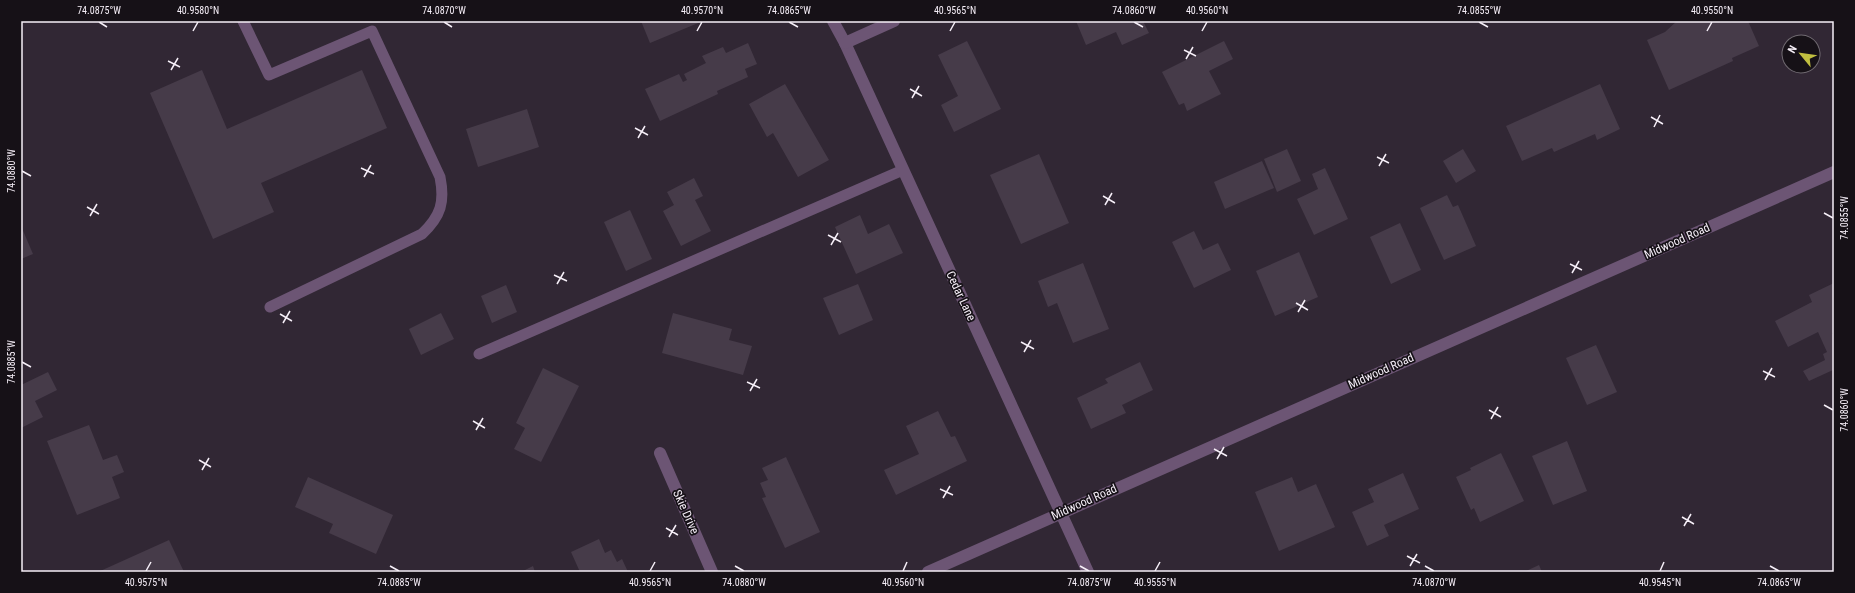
<svg xmlns="http://www.w3.org/2000/svg" width="1855" height="593" font-family="'Roboto Condensed',sans-serif">
<style>
.building{fill:#463b49}
.lines{fill:none;stroke-linecap:round;stroke-linejoin:round}
.service{stroke:#6c5574;stroke-width:11}
.minor{stroke:#6c5574;stroke-width:12}
.ticks{fill:none;stroke:#f6eff8;stroke-width:1.5}
.labels{text-anchor:middle;dominant-baseline:central;stroke-width:3.5;stroke-linejoin:round;paint-order:stroke}
.street-label{font-size:12px;fill:#f6eff8;stroke:#161117}
.neatline{fill:none;stroke:#f6eff8;stroke-width:1.5}
.ticks-label{font-size:10px;text-anchor:middle;fill:#f6eff8}
</style>
<rect width="100%" height="100%" fill="#312734"/>
<g class="building">
<path d="M641,21h62l-53,22z"/>
<path d="M1076,21h67l6,12 -27,12 -6,-13 -30,13z"/>
<path d="M1677,21h71l11,25 -27,12 1,3 -64,29 -22,-50 18,-8z"/>
<path d="M967,41l34,68 -47,23 -13,-27 17,-9 -20,-41z"/>
<path d="M1224,41l9,18 -24,12 12,23 -34,17 -3,-8 -5,2 -17,-33z"/>
<path d="M748,43l9,21 -12,5 3,8 -31,14 1,3 -58,27 -15,-32 34,-15 4,8 4,-2 -3,-6 22,-11 -4,-7 21,-9 3,6z"/>
<path d="M202,70l25,59 135,-59 25,58 -126,55 13,29 -61,27 -63,-146z"/>
<path d="M785,84l44,76 -31,17 -25,-44 -6,4 -18,-33z"/>
<path d="M1600,84l20,45 -23,11 -2,-6 -41,18 -2,-4 -30,13 -16,-35z"/>
<path d="M527,109l12,38 -61,20 -12,-38z"/>
<path d="M1287,149l14,32 -24,11 -13,-33z"/>
<path d="M1463,149l13,22 -20,12 -13,-22z"/>
<path d="M1039,154l30,69 -48,21 -31,-69z"/>
<path d="M1262,161l12,27 -49,21 -11,-27z"/>
<path d="M1325,168l23,51 -34,16 -17,-36 21,-10 -6,-15z"/>
<path d="M694,178l9,18 -8,4 16,31 -30,15 -18,-35 11,-6 -7,-13z"/>
<path d="M1447,195l6,12 5,-2 18,41 -32,14 -24,-52z"/>
<path d="M630,210l22,49 -26,12 -22,-49z"/>
<path d="M860,215l8,19 21,-10 14,29 -47,21 -21,-47z"/>
<path d="M1400,223l21,47 -30,14 -21,-47z"/>
<path d="M21,226l12,28 -12,5z"/>
<path d="M1194,231l9,19 15,-7 13,27 -37,18 -22,-46z"/>
<path d="M1299,252l19,45 -43,19 -19,-45z"/>
<path d="M1083,263l26,66 -36,14 -16,-40 -9,4 -10,-26z"/>
<path d="M1834,283v49l-2,1 2,4v35l-1,-2 -24,11 -6,-10 22,-11 -2,-6 4,-2 -9,-20 -30,15 -13,-26 37,-19 -3,-7z"/>
<path d="M858,284l15,36 -34,15 -16,-37z"/>
<path d="M506,285l11,27 -25,11 -11,-27z"/>
<path d="M441,313l13,26 -33,16 -12,-26z"/>
<path d="M673,313l59,16 -3,11 23,6 -9,29 -81,-22z"/>
<path d="M1596,345l21,47 -30,13 -21,-47z"/>
<path d="M1140,362l13,28 -31,15 4,8 -35,16 -14,-31 31,-15 -3,-4z"/>
<path d="M543,368l36,18 -38,76 -27,-13 11,-21 -9,-5z"/>
<path d="M48,372l9,18 -22,11 8,16 -22,11v-43z"/>
<path d="M938,411l13,26 4,-1 12,25 -71,34 -12,-25 35,-16 -13,-28z"/>
<path d="M89,425l14,35 14,-5 7,17 -12,5 8,21 -43,17 -30,-74z"/>
<path d="M1567,441l20,50 -34,14 -21,-49z"/>
<path d="M1501,453l23,48 -44,21 -6,-14 -3,2 -15,-33 15,-7 -1,-2z"/>
<path d="M786,457l34,75 -35,16 -23,-50 4,-1 -6,-14 8,-3 -6,-12z"/>
<path d="M1403,473l16,36 -35,16 5,11 -22,10 -15,-34 22,-10 -6,-13z"/>
<path d="M308,477l85,38 -17,39 -47,-21 4,-9 -38,-17z"/>
<path d="M1292,477l6,15 18,-8 19,43 -56,24 -24,-59z"/>
<path d="M599,539l6,14 6,-3 6,12 5,-3 6,13h-48l-9,-20z"/>
<path d="M169,540l15,32h-86z"/>
<path d="M1539,565l3,7h-18z"/>
<path d="M533,566l2,6h-14z"/>
</g>
<g class="lines">
<g class="service">
<path d="M243,21l26,54 103,-44 68,146c5,25 1,39 -18,57l-152,73"/>
<path d="M479,354l424,-184"/>
</g>
<g class="minor">
<path d="M833,21l12,22 243,529"/>
<path d="M845,43l49,-22"/>
<path d="M660,453l52,119"/>
<path d="M928,572l906,-400"/>
</g>
</g>
<path class="ticks" d="M99,22l8,5M444,22l8,5M789,22l9,5M1134,22l9,5M1479,22l9,5M193,31l5,-9M697,31l5,-9M950,31l5,-9M1202,31l5,-9M1707,31l5,-9M1184,50l12,6M1186,59l7,-12M168,61l12,6M171,70l7,-12M910,89l12,7M912,98l7,-12M1651,117l12,7M1654,127l6,-12M635,128l13,7M638,138l7,-12M1377,157l12,6M1379,166l7,-12M361,168l13,6M22,171l9,5M364,177l7,-12M1103,196l12,7M1105,205l7,-12M87,207l12,7M1824,213l9,5M90,216l7,-12M828,235l13,7M831,245l7,-12M1570,264l12,6M1572,273l7,-12M554,275l13,6M557,284l7,-12M1296,303l12,7M1298,312l7,-12M280,314l12,7M283,323l7,-12M1021,342l13,7M1024,352l7,-12M22,362l9,5M1763,371l12,6M1765,380l7,-12M747,382l13,6M750,391l7,-12M1824,405l9,5M1489,410l12,7M1491,419l7,-12M473,421l12,7M476,430l7,-12M1214,449l13,7M1217,459l7,-12M199,460l12,7M202,470l7,-12M940,489l13,6M943,498l7,-12M1682,517l12,7M1684,526l7,-12M666,528l12,7M669,537l7,-12M1407,556l13,7M390,566l9,5M735,566l9,5M1080,566l9,5M1410,566l7,-12M1425,566l9,5M1770,566l9,5M146,571l5,-9M650,571l5,-9M903,571l4,-9M1155,571l5,-9M1660,571l4,-9"/>
<g class="labels">
<g class="street-label">
<text transform="translate(1677 241) rotate(-24)">Midwood Road</text>
<text transform="translate(961 296) rotate(65)">Cedar Lane</text>
<text transform="translate(1381 371) rotate(-24)">Midwood Road</text>
<text transform="translate(1084 502) rotate(-24)">Midwood Road</text>
<text transform="translate(686 512) rotate(66)">Skie Drive</text>
</g>
</g>
<rect width="1855" height="593" fill="none" stroke="#161117" stroke-width="44"/>
<g transform="translate(1801 54) rotate(299)"><circle r="19" fill="#161117" stroke="#706a71"/>
<path d="M0-3L7 15L0 10L-7 15Z" fill="#c0be40"/>
<text y="-6" font-size="11" font-weight="bold" text-anchor="middle" fill="#f6eff8">N</text>
</g>
<rect x="22" y="22" width="1811" height="549" class="neatline"/>
<g class="ticks-label">
<text x="99" y="14">74.0875°W</text>
<text x="198" y="14">40.9580°N</text>
<text x="444" y="14">74.0870°W</text>
<text x="702" y="14">40.9570°N</text>
<text x="789" y="14">74.0865°W</text>
<text x="955" y="14">40.9565°N</text>
<text x="1134" y="14">74.0860°W</text>
<text x="1207" y="14">40.9560°N</text>
<text x="1479" y="14">74.0855°W</text>
<text x="1712" y="14">40.9550°N</text>
<text transform="translate(11 171) rotate(-90)" y="4">74.0880°W</text>
<text transform="translate(1844 218) rotate(-90)" y="4">74.0855°W</text>
<text transform="translate(11 362) rotate(-90)" y="4">74.0885°W</text>
<text transform="translate(1844 410) rotate(-90)" y="4">74.0860°W</text>
<text x="146" y="586">40.9575°N</text>
<text x="399" y="586">74.0885°W</text>
<text x="650" y="586">40.9565°N</text>
<text x="744" y="586">74.0880°W</text>
<text x="903" y="586">40.9560°N</text>
<text x="1089" y="586">74.0875°W</text>
<text x="1155" y="586">40.9555°N</text>
<text x="1434" y="586">74.0870°W</text>
<text x="1660" y="586">40.9545°N</text>
<text x="1779" y="586">74.0865°W</text>
</g>
</svg>
